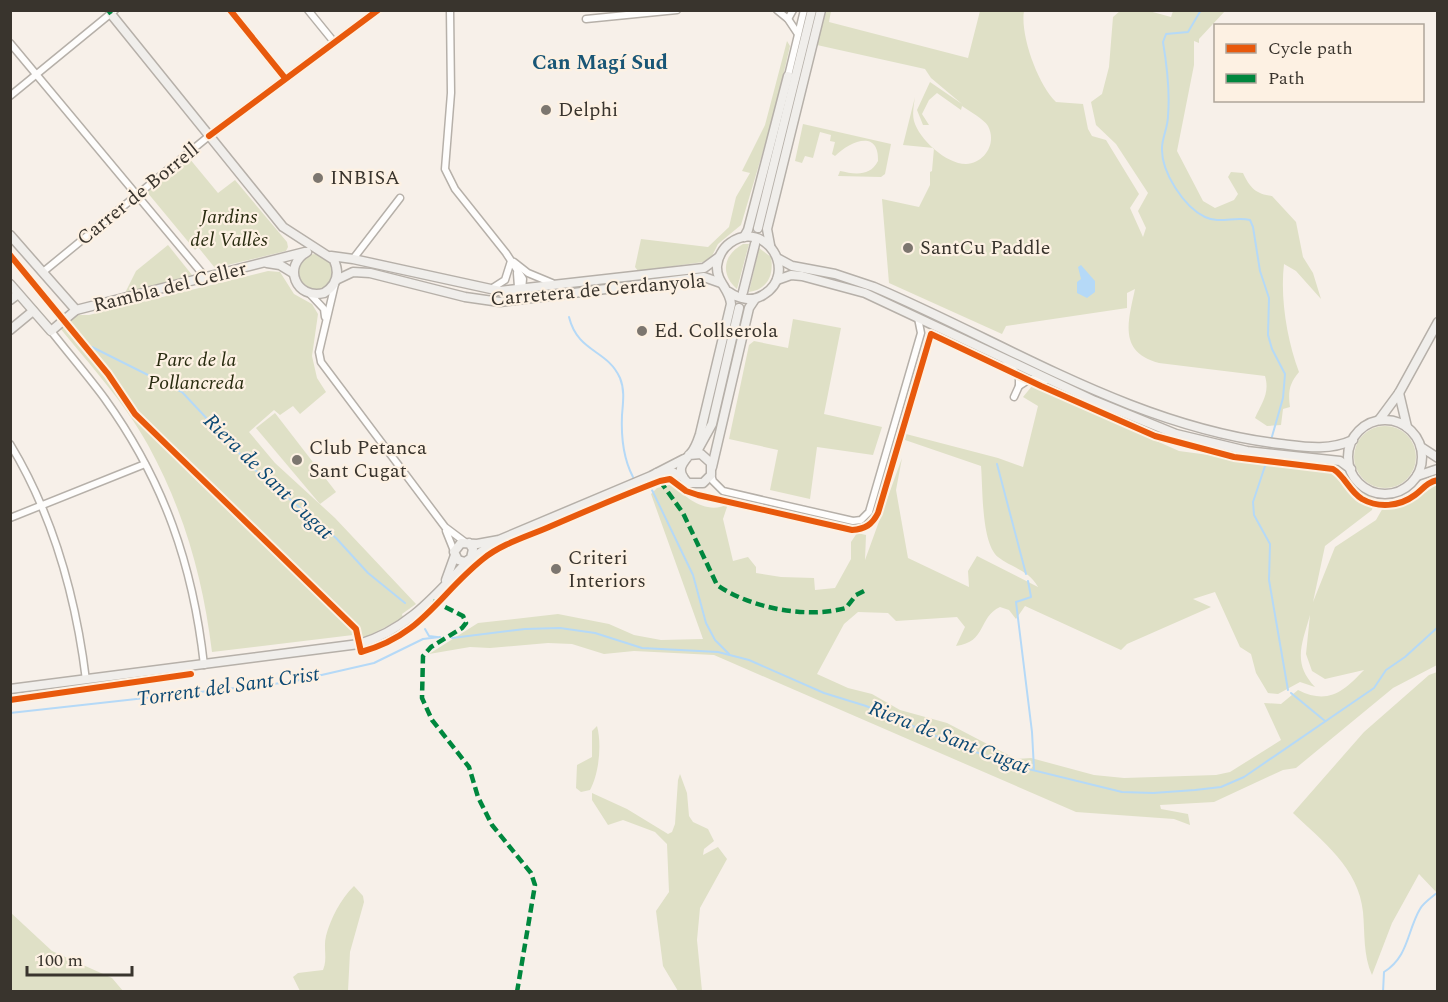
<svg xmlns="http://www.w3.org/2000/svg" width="1448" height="1002" font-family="Spectral,serif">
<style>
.green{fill:#dfe0c6;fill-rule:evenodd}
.water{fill:#b5d9f7}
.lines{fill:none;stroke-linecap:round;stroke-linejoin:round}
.stream{stroke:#b5d9f7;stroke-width:2}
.street-casing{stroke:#b6b0a9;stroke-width:9}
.secondary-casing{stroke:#b6b0a9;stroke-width:11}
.street{stroke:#fefdfc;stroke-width:6}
.secondary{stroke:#f0eeeb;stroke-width:8}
.quiet{stroke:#00873e;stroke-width:4.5;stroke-dasharray:9 4.5;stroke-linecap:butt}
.cycleway-casing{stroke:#fdf1e3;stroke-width:10}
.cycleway{stroke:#e8590c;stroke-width:6}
.poi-dot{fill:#7c766f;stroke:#fdf1e3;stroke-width:2}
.labels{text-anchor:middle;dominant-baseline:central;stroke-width:4.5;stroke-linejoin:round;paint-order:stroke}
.poi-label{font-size:20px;fill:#39342d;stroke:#fdf1e3;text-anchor:start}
.street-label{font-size:20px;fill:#39342d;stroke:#fdf1e3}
.park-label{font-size:20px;font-style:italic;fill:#282b0f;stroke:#fdf1e3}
.neighbourhood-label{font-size:21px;font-weight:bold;fill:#195676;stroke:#fdf1e3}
.water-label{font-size:21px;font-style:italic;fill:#0c4974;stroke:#fdf1e3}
</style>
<rect width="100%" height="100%" fill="#f7f0e9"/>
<g class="green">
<path d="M826,11h5l-2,11 139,36 12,-47h44c-4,24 14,74 32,91l27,2 5,25 4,7 14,4 33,54 -9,14 13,29 3,-9 -8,-17 10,-18 -32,-49 -20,-19 -5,-23 11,-8 7,-27 4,-50 7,-6h29l22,6 2,-6h52l-26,28v4l-5,-2v24l-17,86 26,50 12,7 19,-8 4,-6 -10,-17 3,-5 12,1c7,15 13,21 29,23l24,26 7,35 10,16 8,26 -25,-28 -12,-7c-4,34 3,76 15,108 -10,12 -11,20 -9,35l-7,2 -2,16 -14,1 -12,-8c7,-16 15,-25 10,-42l-106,-13c-41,-11 -31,-41 -24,-74l-8,4v15l-121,18 -4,8 -113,-51 -7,-84 37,8 11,-22v-13l2,-1 2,-23 -31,-3 12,-48c-1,7 -3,17 -1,24 5,18 32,43 52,43 19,-1 31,-21 22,-38 -4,-7 -19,-15 -26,-20l-1,4 -24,-17 -8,7 -7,14 7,11h-6l-6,-15 13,-28 32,22 -31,-26 -6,-9 -108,-24z"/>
<path d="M787,41l3,5 -15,65 -34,114 -23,19 -6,12 -9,6 -65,9 -3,-4 6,-28 67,8 21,-20 7,-30 14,-24 -8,-2 23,-46z"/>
<path d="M803,124l88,20 -6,30 -4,3 -43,-1 2,-5c14,3 30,6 38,-10 1,-33 -29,-19 -43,-5l-3,-2 3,-12 -5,-1 1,-6 -11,-3 -7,26 -8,-2 -3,7 -7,-2z"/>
<path d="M189,158l29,35 17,-13 52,62 1,5 -2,4 -71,17 -17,-21 -3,3 -48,-58z"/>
<path d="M743,244h6l-12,45c-17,-15 -14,-34 6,-45z"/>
<path d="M168,245l24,30 -67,18 11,-22z"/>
<path d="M759,248l12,9c3,18 -3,32 -22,35z"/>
<circle cx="316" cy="272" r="18"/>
<path d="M268,271l12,1 14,22 18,10 6,10 -6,42 5,22 9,14 -26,22 -7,-8 -13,9 -6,-5 -25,22 26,31 60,55 81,86 -14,10 1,4 -37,19 -13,-2 -141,17c-9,-74 -28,-141 -64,-207 -23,-42 -58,-80 -88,-117l17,-13h12z"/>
<path d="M793,319l48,9 -17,86 58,13 -9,28 -56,-8 -7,52 -40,-9 8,-40 -49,-11 20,-94 5,-4 34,7z"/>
<path d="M1032,386l147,65 165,22 13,17 18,9 -3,11 -47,36 -12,56 22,-55 41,-27 8,-14 26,-3 24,-19 3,1v180l-44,23 -97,80 -13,2 -69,32 -54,3 1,4 27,5 2,11 -16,-6 -98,-7 -362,-157 -80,-4 -30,3 -32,-10 -24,-1 -58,5 -20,-1 -41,7 49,-31 80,-9 51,10 25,11 27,5 42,-1 -52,-145 6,-6 16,-4c13,15 35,31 55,20l-5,15 10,42 15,-4 8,10v6l25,4 33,1 1,12 20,-2 16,-29v-17l6,-9 9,2 -1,25 37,-102 -6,32 12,68 61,29 -1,-16 9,-15 61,31c-9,-17 -26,-19 -40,-30 -17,-14 -15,-69 -17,-91l-76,-26 1,-6 92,24 25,9 15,-61 -15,-9zM1215,592l25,55 11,7 5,19 12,20 10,1 22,-12 15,5c-23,-24 -13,-43 -5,-72l-4,39 6,17 13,8 39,-9c-21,22 -36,35 -66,20l-17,14 -17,-1 17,37 -51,32 -14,3 -92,3 -30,-3 -63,-17 -15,1 -69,-36 -47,-13 -28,-16 -24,-6 -31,-14 27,-50 14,-12 30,1 8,8 61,-4 8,10 -9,19c31,-4 22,-29 44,-39l9,3 7,9 9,-13 96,44 6,-6 84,-37 -18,-8z"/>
<path d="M275,413l61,79 -16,12 -64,-76z"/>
<circle cx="1385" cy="457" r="31"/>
<path d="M1437,672v221l-18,-19 -27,49 -20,52c-9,-20 -7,-42 -9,-63 -4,-44 -41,-71 -70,-99l71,-81 65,-57z"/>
<path d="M597,726c5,18 2,48 -7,64l-9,2 -5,-4 1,-23 15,-8v-26z"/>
<path d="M680,774l7,19 2,23 4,6 15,7 6,12 -10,8 -1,6 15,-8 9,12 -27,49 -3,32 5,51h-24l-15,-25 -7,-55 13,-19 -2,-48 -12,-12 -32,-12 -15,5 -16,-25v-7l35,16 41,25 4,-2 3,-8 3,-44z"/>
<path d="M354,886l9,10 1,6 -14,50 -2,39h-48l-7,-14 5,-4 25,-3c5,-11 0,-22 3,-34 4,-16 15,-38 28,-50z"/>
<path d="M10,912l42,39 60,27 11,13h-112z"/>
</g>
<path class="water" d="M1081,265l14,16v11l-8,6 -10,-5v-11l4,-3 -3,-12z"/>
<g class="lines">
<g class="stream">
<path d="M1201,10l-13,22 -22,2 -3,8c4,24 7,51 5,74 0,11 -6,22 -6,32 -1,24 22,59 43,69 14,7 31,-1 45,3l3,7 7,44 9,27 -1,37 4,14 13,25 -2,24 -12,42"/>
<path d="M569,317c9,36 38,32 51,61 5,12 3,25 2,37 -1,22 1,43 11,62"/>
<path d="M92,347l90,45 73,78 81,68 32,35 37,30"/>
<path d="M1268,457l-15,45 1,13 16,29 -1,36 19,110"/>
<path d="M997,464l29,110"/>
<path d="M652,490l41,85 13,48 9,17 14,14"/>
<path d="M1028,581l3,16 -15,5 16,130 2,37"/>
<path d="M425,629l4,7 8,1"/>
<path d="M452,638l73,-9 35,-1 35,5 47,15 76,4 31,8 75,33 42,13 93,40 53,19 110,27 31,1 42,-3 26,-3 23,-10 130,-89 12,-18 19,-13 33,-30"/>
<path d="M1291,693l34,28"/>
<path d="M10,713l281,-31 83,-19 49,-24 17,-2"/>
<path d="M1383,992l1,-20c25,-16 23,-41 36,-63 3,-6 12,-12 18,-17"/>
</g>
<defs>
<g id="street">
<path d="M230,10l55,68"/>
<path d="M308,10l26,32"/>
<path d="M450,10l1,83 -6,76 10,20 51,64 17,26 -1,11 -6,6 -7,1"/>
<path d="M777,10l11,9 10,15"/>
<path d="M586,19l91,-9"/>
<path d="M788,19l5,-9"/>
<path d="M10,43l196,235"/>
<path d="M788,76l16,-66"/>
<path d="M10,96l105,-86"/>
<path d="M353,259l47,-61"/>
<path d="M514,262l14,11 24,10"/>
<path d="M43,272l166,-136 169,-126"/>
<path d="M517,273l1,14 10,7 8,1"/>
<path d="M335,284l-16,68 2,10 124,165 20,15"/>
<path d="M491,289l14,-9 6,-19"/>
<path d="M310,294l14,15 1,8"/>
<path d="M51,331c18,23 37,45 54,68 59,82 88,166 99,266"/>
<path d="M1006,361l13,15v10l-5,11"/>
<path d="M1019,386l11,-7 17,1"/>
<path d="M10,444c43,71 66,154 76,236"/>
<path d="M711,475l2,6 10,10 130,30 8,-1 8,-8 52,-179 -3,-15"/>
<path d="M10,518l135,-54"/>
<path d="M446,531l8,20"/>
</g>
<g id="secondary">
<path d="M111,14l172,213 51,33c6,14 3,25 -10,33 -28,7 -42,-27 -17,-41"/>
<path d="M758,228l54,-218"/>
<path d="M10,235l66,75"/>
<path d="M744,237l4,-7 40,-154"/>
<path d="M770,245l-3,-16 54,-219"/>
<path d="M331,256l22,3 147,32 204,-23 15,-11"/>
<path d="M779,259l13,7 43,8 39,13c134,57 260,140 407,157 25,3 48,7 72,-4"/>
<path d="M267,263l13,2 13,8"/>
<path d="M336,280l17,-8 17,1 95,24 35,5 204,-25 17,6"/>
<path d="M777,280l14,-5 11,1 63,17 230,108 81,33 71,17 93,10 11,8"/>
<path d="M10,284l41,47 25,-21 229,-58"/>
<path d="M743,292l12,-48"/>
<path d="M10,300l8,-6"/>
<path d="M10,330l23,-19"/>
<path d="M1399,393l8,34"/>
<path d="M1379,420l20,-27 39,-71"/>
<circle cx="1385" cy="457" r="37"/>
<path d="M1421,447l17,11"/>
<path d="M696,453l16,-29 27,-116"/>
<path d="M689,455l12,-1 10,9v12l-8,8h-15c-13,-12 -6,-20 3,-30 5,-6 7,-13 9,-19l31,-130c-1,-15 -15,-22 -14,-38 1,-9 6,-18 13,-23 35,-25 70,30 33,52 -11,7 -24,4 -34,-3"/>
<path d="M712,467l37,-159 6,-9"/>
<path d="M657,473l15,-1 11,5"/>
<path d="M1417,476l21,-7"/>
<path d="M469,543l4,6 -2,9 -6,4 -7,-2 -4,-8 7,-9 16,1 22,-4 152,-64 33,-17"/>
<path d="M472,558l24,-16"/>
<path d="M446,580l9,-25"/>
<path d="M10,689l349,-45c48,-14 76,-48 109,-83"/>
</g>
</defs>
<use href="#street" class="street-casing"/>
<use href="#secondary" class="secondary-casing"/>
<use href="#street" class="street"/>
<use href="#secondary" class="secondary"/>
<g class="quiet">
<path d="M108,10l3,4"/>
<path d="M660,481l23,32 34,72c33,23 90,34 129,23l10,-13 8,-4"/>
<path d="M433,601l30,15 3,7 -4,5 -31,19 -8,9 -1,42 10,22 37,47 9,30 14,28 39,48 4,12 -18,107"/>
</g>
<defs>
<g id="cycleway">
<path d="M230,10l55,68"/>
<path d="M209,136l169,-126"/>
<path d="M10,255l98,119 27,40 221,215 5,23c62,-17 77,-57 122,-93 18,-15 45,-23 66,-32 37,-16 74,-32 111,-46l10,-2 16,12 12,4 154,35c13,-1 20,-5 26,-17l53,-179 110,52 114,50 79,21 99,12c12,7 16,22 29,30 16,9 37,8 53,-4 8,-6 12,-13 23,-15"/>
<path d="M10,700l181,-26"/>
</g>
</defs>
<use href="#cycleway" class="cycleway-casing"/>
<use href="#cycleway" class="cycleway"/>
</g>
<g class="poi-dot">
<circle cx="546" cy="110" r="6"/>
<circle cx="318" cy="178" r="6"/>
<circle cx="908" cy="248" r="6"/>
<circle cx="642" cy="331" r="6"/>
<circle cx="297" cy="460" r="6"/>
<circle cx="556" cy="569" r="6"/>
</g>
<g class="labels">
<g class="poi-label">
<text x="558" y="110">Delphi</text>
<text x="330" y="178">INBISA</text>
<text x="920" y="248">SantCu Paddle</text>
<text x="654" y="331">Ed. Collserola</text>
<text x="309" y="448">Club Petanca<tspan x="309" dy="23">Sant Cugat</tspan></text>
<text x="568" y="558">Criteri<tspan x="568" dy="23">Interiors</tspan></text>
</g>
<g class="street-label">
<text transform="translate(138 194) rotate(-39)">Carrer de Borrell</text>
<text transform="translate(170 287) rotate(-14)">Rambla del Celler</text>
<text transform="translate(598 290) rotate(-5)">Carretera de Cerdanyola</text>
</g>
<g class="park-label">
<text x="229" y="217">Jardins<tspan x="229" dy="23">del Vallès</tspan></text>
<text x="196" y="360">Parc de la<tspan x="196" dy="23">Pollancreda</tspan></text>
</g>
<g class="neighbourhood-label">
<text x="600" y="63">Can Magí Sud</text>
</g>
<g class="water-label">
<text transform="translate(268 477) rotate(44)">Riera de Sant Cugat</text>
<text transform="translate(228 687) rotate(-8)">Torrent del Sant Crist</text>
<text transform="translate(949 738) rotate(21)">Riera de Sant Cugat</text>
</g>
</g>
<rect width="1448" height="1002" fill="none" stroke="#39342d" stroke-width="24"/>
<rect x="1214" y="24" width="210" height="78" fill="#fdf1e3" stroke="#afa59a" stroke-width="1.5"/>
<rect x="1226" y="44" width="30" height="9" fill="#e8590c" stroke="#afa59a" stroke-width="1.5"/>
<text x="1268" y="54" font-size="18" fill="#39342d">Cycle path</text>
<rect x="1226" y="74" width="30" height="9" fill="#00873e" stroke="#afa59a" stroke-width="1.5"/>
<text x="1268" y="84" font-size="18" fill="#39342d">Path</text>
<path d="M27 966v9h105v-9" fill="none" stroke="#39342d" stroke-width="3"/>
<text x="36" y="966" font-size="18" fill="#39342d" stroke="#fdf1e3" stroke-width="4.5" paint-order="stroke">100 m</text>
</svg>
